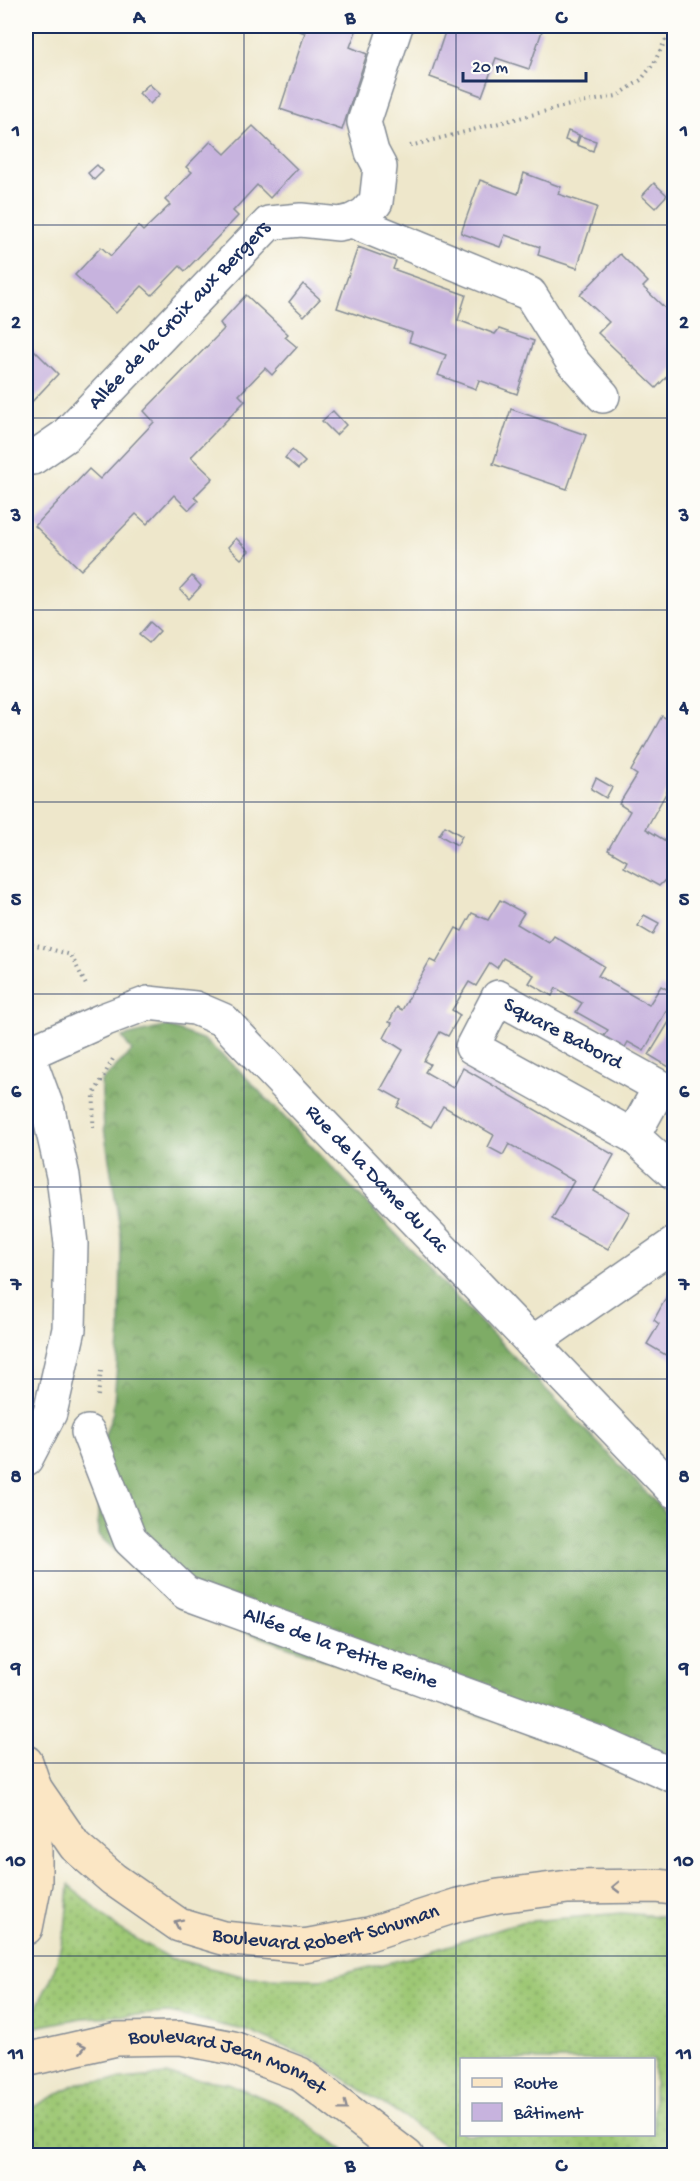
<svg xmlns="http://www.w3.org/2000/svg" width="700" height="2181" font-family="'Gochi Hand',sans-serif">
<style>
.grass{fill:url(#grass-dots);stroke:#5c7c6a;stroke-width:1.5;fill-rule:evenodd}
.forest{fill:url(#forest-crowns);stroke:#4c6e62;stroke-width:1.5}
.building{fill:#c7b3de}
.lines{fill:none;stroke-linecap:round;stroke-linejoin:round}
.minor-casing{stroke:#848b94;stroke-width:36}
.tertiary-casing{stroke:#848b94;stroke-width:36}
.secondary-casing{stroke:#848b94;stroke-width:36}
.path{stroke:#848b94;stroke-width:4;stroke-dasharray:1.5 4.5;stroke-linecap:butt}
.minor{stroke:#fff;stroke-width:33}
.tertiary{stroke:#fff;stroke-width:33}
.secondary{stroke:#fbe6c4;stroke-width:33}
.oneway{stroke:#8b8a91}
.grid{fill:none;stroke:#1b2f5e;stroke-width:1.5;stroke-opacity:0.55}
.labels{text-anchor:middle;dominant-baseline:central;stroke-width:4.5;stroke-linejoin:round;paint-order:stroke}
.street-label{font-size:21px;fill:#1b2f5e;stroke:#fdfcf7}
.neatline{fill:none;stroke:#1b2f5e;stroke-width:2}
.grid-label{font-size:20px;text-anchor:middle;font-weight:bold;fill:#1b2f5e}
</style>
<defs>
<pattern id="grass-dots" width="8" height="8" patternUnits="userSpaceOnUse" patternTransform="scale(1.5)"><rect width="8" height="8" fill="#9ec875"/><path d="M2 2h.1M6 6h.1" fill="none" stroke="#80a363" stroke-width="1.8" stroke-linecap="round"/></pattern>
<pattern id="forest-crowns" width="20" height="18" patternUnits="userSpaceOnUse" patternTransform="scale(1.5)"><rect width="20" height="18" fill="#7eac66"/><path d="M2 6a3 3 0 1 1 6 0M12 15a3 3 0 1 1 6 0" fill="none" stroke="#668c57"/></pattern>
</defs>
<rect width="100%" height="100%" fill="#fdfcf7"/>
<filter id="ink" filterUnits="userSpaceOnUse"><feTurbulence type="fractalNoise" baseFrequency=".0167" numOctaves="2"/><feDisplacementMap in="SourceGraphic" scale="12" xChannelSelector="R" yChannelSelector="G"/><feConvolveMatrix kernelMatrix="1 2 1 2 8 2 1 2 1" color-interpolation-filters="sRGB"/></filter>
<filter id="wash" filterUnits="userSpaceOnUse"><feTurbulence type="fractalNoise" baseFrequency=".008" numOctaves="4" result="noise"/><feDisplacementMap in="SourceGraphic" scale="24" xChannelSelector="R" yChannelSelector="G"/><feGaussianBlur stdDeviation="1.35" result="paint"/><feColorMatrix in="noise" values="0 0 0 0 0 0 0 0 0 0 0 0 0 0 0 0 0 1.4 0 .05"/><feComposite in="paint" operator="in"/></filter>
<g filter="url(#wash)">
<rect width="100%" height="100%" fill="#eee7cb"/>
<g class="grass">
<path d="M69,1885l50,44 51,29 80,20 71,1 99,-24 101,-33 100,-9 53,4v238h-216l-53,-37 -90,-58 -67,-29 -79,-18 -87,5 -56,11 27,-55 12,-44zM462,2060h192v74h-192z"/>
<path d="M166,2075l62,8 61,26 61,46h-324v-44l52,-28z"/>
</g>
<path class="forest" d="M167,1026l37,14 34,29 228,238 208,214v264l-497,-178 -79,-72v-79l15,-44 7,-82 1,-94 -17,-108 -3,-47 31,-30 -10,-14z"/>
<g id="blocks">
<g class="building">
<path d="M298,26h60l-8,21 17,7 -25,76 -62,-21 25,-76 -8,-3z"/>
<path d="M447,26h79l16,5 -13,38 -33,-11 -14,38 -52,-19z"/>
<path d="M149,84l11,10 -10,10 -11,-11z"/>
<path d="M253,126l44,43 -27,29 -13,-13 -24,26 5,5 -53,55 -5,-5 -28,29 -10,-9 -26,27 -41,-38 26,-28 10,9 27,-30 5,5 27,-26 -5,-5 27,-28 -6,-5 25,-26 14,13z"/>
<path d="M568,131l11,4 -3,9 -11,-4z"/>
<path d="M580,136l16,5 -3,10 -16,-6z"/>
<path d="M97,165l6,6 -9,9 -6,-7z"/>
<path d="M524,173l37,14 -3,7 39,13 -20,61 -39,-13 2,-8 -35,-12 -5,12 -39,-14 19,-53 38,14z"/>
<path d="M654,183l13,12 -12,13 -13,-12z"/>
<path d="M358,247l38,14 -3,8 73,26 -8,25 37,14 4,-5 35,12 -17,53 -38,-14 -3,9 -38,-14 8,-20 -37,-13 3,-9 -75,-25z"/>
<path d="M620,254l28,28 -5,5 31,30v52l-18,19 -58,-55 11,-11 -29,-27z"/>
<path d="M303,284l17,15 -16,17 -15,-14z"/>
<path d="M246,295l42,39 -3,3 12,10 -25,28 -7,-7 -26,27 6,6 -54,56 22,21 -19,19 4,4 -9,9 -15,-15 -27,29 -11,-10 -55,56 -46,-44 54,-57 11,10 54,-57 -10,-11 80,-82 -4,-6z"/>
<path d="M26,342l32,32 -32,34z"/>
<path d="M511,409l75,26 -19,54 -74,-25z"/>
<path d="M333,411l13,14 -10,10 -14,-14z"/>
<path d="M292,450l13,12 -7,7 -13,-11z"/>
<path d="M236,538l13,13 -8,8 -13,-12z"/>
<path d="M192,576l9,10 -12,13 -9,-10z"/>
<path d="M150,622l10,9 -11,12 -10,-8z"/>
<path d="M674,710v69l-28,50 28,17v41l-10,-6 -5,5 -35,-19 3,-6 -19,-11 22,-39 -11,-7 18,-29 -6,-4 31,-55 7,4z"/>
<path d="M596,778l16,9 -6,11 -15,-9z"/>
<path d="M445,826l17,10 -5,9 -18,-10z"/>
<path d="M500,900l24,13 -7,11 32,19 5,-7 50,30 -6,10 51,29 12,-19 13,7v4l-30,54 -16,-9 -4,7 -21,-12 5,-7 -32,-18 6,-9 -26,-15 -4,8 -23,-13 5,-8 -31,-17 -6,10 -7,-5 -14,23 -7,-4 -17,28 8,5 -12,21 -8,-4 -16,29 6,3 -5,8 28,16 10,-20 151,87 -20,36 36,21 -22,37 -56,-30 22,-38 -65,-37 -6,11 -15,-8 6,-12 -51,-29 -12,21 -34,-20 4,-7 -20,-11 22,-39 -19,-12 8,-15 -3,-1 8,-15 5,3 28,-50 6,3 20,-35 6,3 10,-18 16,7z"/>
<path d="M644,915l15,8 -6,12 -15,-9z"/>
<path d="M672,1017l2,2v51l-25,-15z"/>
<path d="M674,1283v77l-27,-16 12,-20 -5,-4z"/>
</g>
</g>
</g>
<g filter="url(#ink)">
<use href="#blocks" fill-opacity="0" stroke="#848b94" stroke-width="1.5"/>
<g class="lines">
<defs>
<g id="minor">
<path d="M352,221l178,73 42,67 31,35"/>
<path id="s1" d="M26,457l7,1 32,-22 204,-213 32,-3 38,4 13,-3 13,-7 11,-12 4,-35 -8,-15 -8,-30 32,-96"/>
<path id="s2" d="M27,1054l76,-34 45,-17 47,5 28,12 451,471"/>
<path d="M633,1136l27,-49 -162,-90 -26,50 161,89 41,37"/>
<path d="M532,1343l142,-99"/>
<path id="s3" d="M88,1432l42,108 56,53 413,150 75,33"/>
</g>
<path id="tertiary" d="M26,1050l22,60 15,66 8,68 -2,85 -19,84 -24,46"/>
<g id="secondary">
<path d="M26,1762l9,26v95l-9,45"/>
<path id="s4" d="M35,1788l40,58 38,33 66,46 44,13 81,8 65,-12 89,-29 40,-9 70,-9 88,-1 18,2"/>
<path id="s5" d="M26,2060l91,-21 64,-1 52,10 67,26 107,82"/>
</g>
</defs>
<use href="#minor" class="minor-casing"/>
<use href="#tertiary" class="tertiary-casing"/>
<use href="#secondary" class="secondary-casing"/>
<g class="path">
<path d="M410,146l156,-40 51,-10 24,-16 13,-17 13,-26 7,-10"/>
<path d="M26,942l45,13 16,32"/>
<path d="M93,1128l1,-34 19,-35"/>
<path d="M98,1396l3,-25"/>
</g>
<use href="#minor" class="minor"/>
<use href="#tertiary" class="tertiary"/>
<use href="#secondary" class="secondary"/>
</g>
<defs><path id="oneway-chevron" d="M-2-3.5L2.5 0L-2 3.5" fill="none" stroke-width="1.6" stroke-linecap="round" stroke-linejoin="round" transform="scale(1.5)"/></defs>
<g class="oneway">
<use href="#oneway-chevron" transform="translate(616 1887) rotate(179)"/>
<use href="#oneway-chevron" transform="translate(178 1923) rotate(-154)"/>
<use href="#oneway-chevron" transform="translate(82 2047) rotate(-13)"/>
<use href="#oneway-chevron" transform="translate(344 2107) rotate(37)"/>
</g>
</g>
<path class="grid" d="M244,26v2130M456,26v2130M26,225h648M26,418h648M26,610h648M26,802h648M26,994h648M26,1187h648M26,1379h648M26,1571h648M26,1763h648M26,1956h648"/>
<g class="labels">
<g class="street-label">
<text stroke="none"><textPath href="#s1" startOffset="212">Allée de la Croix aux Bergers</textPath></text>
<text transform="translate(562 1035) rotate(28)">Square Babord</text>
<text stroke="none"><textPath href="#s2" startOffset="430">Rue de la Dame du Lac</textPath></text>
<text stroke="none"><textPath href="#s3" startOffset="357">Allée de la Petite Reine</textPath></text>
<text stroke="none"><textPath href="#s4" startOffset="352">Boulevard Robert Schuman</textPath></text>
<text stroke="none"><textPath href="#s5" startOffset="208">Boulevard Jean Monnet</textPath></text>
</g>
</g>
<rect width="700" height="2181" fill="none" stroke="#fdfcf7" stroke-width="66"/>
<rect x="460" y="2058" width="195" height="78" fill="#fdfcf7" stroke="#a3aaba" stroke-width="1.5"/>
<rect x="472" y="2078" width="30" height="9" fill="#fbe6c4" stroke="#a3aaba" stroke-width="1.5"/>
<text x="514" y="2088" font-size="18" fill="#1b2f5e">Route</text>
<rect x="472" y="2103" width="30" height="18" fill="#c7b3de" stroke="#a3aaba" stroke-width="1.5"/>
<text x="514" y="2118" font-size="18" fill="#1b2f5e">Bâtiment</text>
<path d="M463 72v9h123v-9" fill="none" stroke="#1b2f5e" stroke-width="3"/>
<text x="472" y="72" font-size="18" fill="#1b2f5e" stroke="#fdfcf7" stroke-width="4.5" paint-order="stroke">20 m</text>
<rect x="33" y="33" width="634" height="2115" class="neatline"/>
<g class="grid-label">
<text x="139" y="23">A</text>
<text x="350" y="23">B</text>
<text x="561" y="23">C</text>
<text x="16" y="136">1</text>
<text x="684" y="136">1</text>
<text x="16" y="328">2</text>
<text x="684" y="328">2</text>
<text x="16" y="521">3</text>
<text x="684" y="521">3</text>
<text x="16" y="713">4</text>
<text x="684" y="713">4</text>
<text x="16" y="905">5</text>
<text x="684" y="905">5</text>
<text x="16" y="1097">6</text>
<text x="684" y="1097">6</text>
<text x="16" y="1290">7</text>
<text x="684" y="1290">7</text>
<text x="16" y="1482">8</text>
<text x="684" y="1482">8</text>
<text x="16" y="1674">9</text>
<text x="684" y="1674">9</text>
<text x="16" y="1866">10</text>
<text x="684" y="1866">10</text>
<text x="16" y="2059">11</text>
<text x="684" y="2059">11</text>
<text x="139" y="2171">A</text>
<text x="350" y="2171">B</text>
<text x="561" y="2171">C</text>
</g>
</svg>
